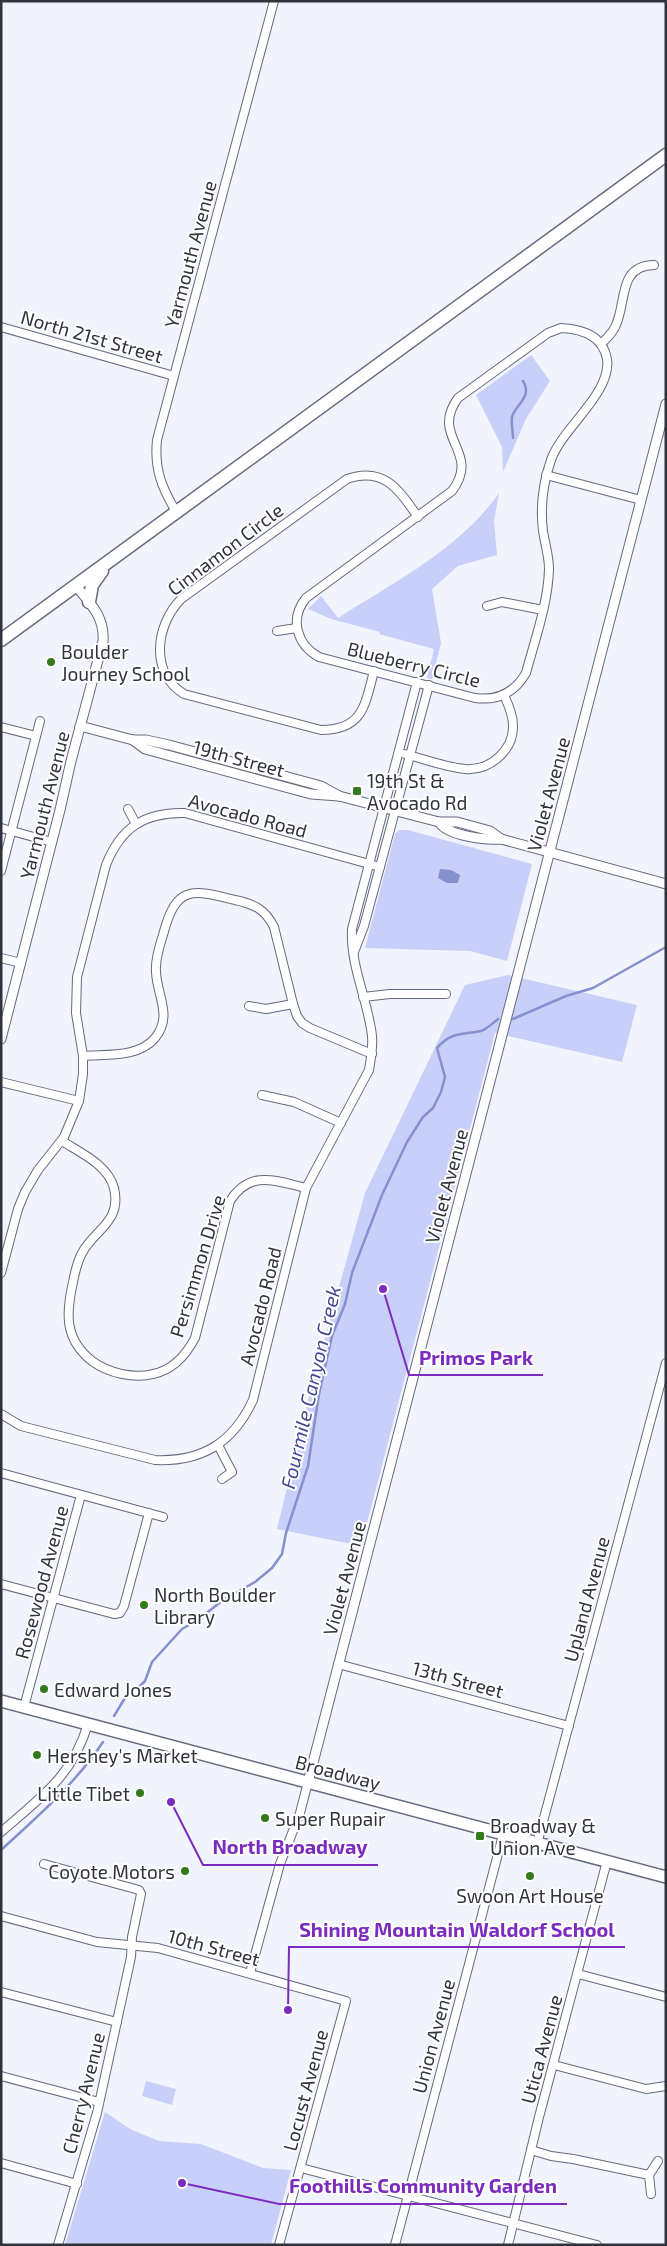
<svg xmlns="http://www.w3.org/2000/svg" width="667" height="2246" font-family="'Exo 2',sans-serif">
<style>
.green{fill:#c8d0f9}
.water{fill:#8690cd}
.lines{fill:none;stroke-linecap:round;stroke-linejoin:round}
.stream{stroke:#8690cd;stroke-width:2.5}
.minor-casing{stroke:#666a80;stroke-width:10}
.tertiary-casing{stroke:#666a80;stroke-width:11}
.primary-casing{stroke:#666a80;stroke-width:14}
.trunk-casing{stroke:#666a80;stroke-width:15}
.minor{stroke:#fff;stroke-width:8}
.tertiary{stroke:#fff;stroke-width:9}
.primary{stroke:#fff;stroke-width:11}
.trunk{stroke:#fff;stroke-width:12}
.poi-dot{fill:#357a1c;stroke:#fff;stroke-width:2}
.labels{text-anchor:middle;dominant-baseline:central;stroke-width:4;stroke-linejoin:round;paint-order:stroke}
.street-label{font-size:19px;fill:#31333c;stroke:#fff}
.poi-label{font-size:19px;fill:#31333c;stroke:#fff;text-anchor:start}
.water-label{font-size:20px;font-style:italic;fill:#424994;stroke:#fff}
.leader{fill:none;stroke:#7b2cbf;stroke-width:2}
.callout-dot{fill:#7b2cbf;stroke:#fff;stroke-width:2}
.callout-label{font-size:20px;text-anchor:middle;font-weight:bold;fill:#7b2cbf;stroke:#fff;stroke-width:4;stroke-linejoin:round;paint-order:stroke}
</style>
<rect width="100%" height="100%" fill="#f1f3fd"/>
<g class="green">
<path d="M531,355l19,26 -24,38 -23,53 -1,-25 -26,-52z"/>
<path d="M499,493l-5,28 3,34 -39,11 -26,23 9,54 -9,36 -5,-1 7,-29 -55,-15 1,-2 -49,-13 -23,-10 13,-13 17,22c56,-36 122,-69 161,-125z"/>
<path d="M399,830h9l124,34 -25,97 -37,-10 -105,-3 30,-114z"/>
<path d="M508,975l129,30 -15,57 -127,-29 -134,513 -84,-17 35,-144 53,-192 100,-208z"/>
<path d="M146,2081l30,8 -4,16 -30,-9z"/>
<path d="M105,2112l25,17 29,12 42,3 62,24 28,2 -20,75h-206z"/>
</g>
<path class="water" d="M440,869l11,1 9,5 -2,8h-11l-9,-5z"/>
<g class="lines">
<g class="stream">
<path d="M513,438c0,-6 -2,-14 -1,-21 3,-12 21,-20 11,-36"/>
<path d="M513,1019l53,-23 27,-8 73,-41"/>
<path d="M114,1716l14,-23 11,-6 6,-6 7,-19 30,-33 16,-9 25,-20 32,-18 17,-14 10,-14 4,-21 22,-67 11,-72 13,-58 13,-32 7,-31 30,-78 25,-53 16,-25 10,-9 8,-16 4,-15 -8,-29c15,-17 25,-13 44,-17 6,-2 12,-8 17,-12"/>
<path d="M1,1850c36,-33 75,-67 102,-108"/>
</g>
<defs>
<g id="minor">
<path d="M1,327l173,49"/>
<path d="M561,328c21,1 42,8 46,31 5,34 -45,69 -56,101 -8,23 -11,47 -8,71 2,13 6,25 6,38 -1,35 -14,70 -23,104 -11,19 -28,28 -51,25l-156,-41c-22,-12 -30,-38 -13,-59l146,-107c30,-40 -23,-53 6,-93l90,-65z"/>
<path d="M601,344c6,-6 12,-11 15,-19 11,-25 2,-59 38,-60"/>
<path d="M546,475l95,25"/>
<path d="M177,513c-15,-24 -23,-44 -20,-73l117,-439"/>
<path d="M487,606l15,-4 41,8"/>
<path d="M277,631l20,-3"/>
<path d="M374,671c-9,34 -11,59 -53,59l-137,-36c-34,-21 -29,-68 -3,-95l166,-120c37,-13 52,11 71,38"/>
<path d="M1,727l35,9"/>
<path d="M405,754c19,5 40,13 60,15 25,2 49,-19 48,-44 0,-11 -5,-21 -9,-30"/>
<path d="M128,809l8,15"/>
<path d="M1,828l51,14"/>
<path d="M1,871l39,-150"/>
<path d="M354,952l10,-26 65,-241"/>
<path d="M1,958l20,5"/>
<path d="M363,997l27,-3h56"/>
<path d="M249,1006l17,3 27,-5"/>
<path d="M83,1056c24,-2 55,2 72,-18 18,-22 2,-42 1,-66 -1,-12 3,-25 7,-37 13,-50 28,-46 72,-35 19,4 30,9 39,27l19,77 4,12 5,7 8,5 62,26"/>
<path d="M1,1082l78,19"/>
<path d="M262,1095l32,7 47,21"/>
<path d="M62,1141c19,12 46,24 52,47 8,34 -19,41 -32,65 -5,9 -7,19 -9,29 -7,31 -9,57 19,79 16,12 42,18 61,13 20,-4 33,-19 42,-36l35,-137c20,-32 46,-20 76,-13"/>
<path d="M1,1273l17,-64 7,-17 13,-22 26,-33 15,-36 4,-27v-18l-7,-43 1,-36 29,-112c15,-38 39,-53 79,-52l195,54"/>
<path d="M1,1414l20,12 134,34c47,2 78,-17 98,-60l53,-212 63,-118c2,-11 4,-23 3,-34 -4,-36 -22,-70 -20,-107l65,-247"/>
<path d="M218,1445l14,27 -10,7"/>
<path d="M1,1473l162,44"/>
<path d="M1,1584l113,30 6,-1 4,-7 25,-93"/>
<path d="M338,1664l231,62"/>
<path d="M24,1707l57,-212"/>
<path d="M1,1832c40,-35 71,-55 87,-108"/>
<path d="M537,1844l129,-481"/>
<path d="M44,1864l95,26 2,4 -9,43 -1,20 -34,156 -39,132"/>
<path d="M1,1916l96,26 61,6 188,53 -67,244"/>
<path d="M250,1973l30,-109 20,-51 8,-31"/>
<path d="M578,1974l88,23"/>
<path d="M1,1992l116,30"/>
<path d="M554,2065l92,24 20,-3"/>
<path d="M1,2076l98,26"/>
<path d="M531,2150l20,6 22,3 76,16 2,19"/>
<path d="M1,2163l76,21"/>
<path d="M301,2168l296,77"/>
<path d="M649,2175l9,-14"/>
<path d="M395,2245l108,-410"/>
<path d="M508,2245l31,-128 68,-256"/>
</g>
<g id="tertiary">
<path d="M80,726l53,14h13l23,5 152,41 18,10"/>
<path d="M133,740l12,9 166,45 28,2 100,26h18l33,9 11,8"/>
<path d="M439,822c9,14 46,18 62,17l165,45"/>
<path d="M1,1039l59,-229 11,-49 32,-120c2,-24 -13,-38 -27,-55"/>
<path d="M308,1782l358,-1378"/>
</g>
<path id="primary" d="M1,1701l665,176"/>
<g id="trunk">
<path d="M89,602l3,-17 10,-14"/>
<path d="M1,640l665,-485"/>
</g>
</defs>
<use href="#minor" class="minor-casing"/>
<use href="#tertiary" class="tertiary-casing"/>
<use href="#primary" class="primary-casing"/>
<use href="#trunk" class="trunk-casing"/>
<use href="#minor" class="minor"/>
<use href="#tertiary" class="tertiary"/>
<use href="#primary" class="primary"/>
<use href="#trunk" class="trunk"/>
</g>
<g class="poi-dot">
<circle cx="51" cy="662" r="5"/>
<rect x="352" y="786" width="10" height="10" rx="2.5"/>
<circle cx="144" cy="1605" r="5"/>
<circle cx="44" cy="1689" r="5"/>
<circle cx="37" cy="1755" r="5"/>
<circle cx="140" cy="1793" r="5"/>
<circle cx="265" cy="1818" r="5"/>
<rect x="475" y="1831" width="10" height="10" rx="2.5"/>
<circle cx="185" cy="1871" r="5"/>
<circle cx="530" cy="1876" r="5"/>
</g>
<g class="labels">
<g class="street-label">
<text transform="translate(190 254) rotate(-75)">Yarmouth Avenue</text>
<text transform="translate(92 336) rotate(16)">North 21st Street</text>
<text transform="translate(225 549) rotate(-37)">Cinnamon Circle</text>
<text transform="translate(414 664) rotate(14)">Blueberry Circle</text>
<text transform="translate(239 758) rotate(15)">19th Street</text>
<text transform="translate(548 794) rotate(-75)">Violet Avenue</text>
<text transform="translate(44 805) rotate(-76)">Yarmouth Avenue</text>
<text transform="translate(248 815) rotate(15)">Avocado Road</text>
<text transform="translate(446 1186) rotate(-75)">Violet Avenue</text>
<text transform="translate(197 1266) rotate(-73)">Persimmon Drive</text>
<text transform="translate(260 1306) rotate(-76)">Avocado Road</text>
<text transform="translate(344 1578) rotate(-75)">Violet Avenue</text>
<text transform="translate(41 1582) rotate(-75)">Rosewood Avenue</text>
<text transform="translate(586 1599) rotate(-75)">Upland Avenue</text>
<text transform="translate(458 1679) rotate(15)">13th Street</text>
<text transform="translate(338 1772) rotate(15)">Broadway</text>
<text transform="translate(214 1947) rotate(15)">10th Street</text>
<text transform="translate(433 2036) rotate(-75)">Union Avenue</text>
<text transform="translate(541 2049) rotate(-75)">Utica Avenue</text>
<text transform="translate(305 2090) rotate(-75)">Locust Avenue</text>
<text transform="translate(83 2093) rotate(-76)">Cherry Avenue</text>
</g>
<g class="poi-label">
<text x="61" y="651">Boulder<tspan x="61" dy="22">Journey School</tspan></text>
<text x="367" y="780">19th St &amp;<tspan x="367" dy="22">Avocado Rd</tspan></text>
<text x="154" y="1594">North Boulder<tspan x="154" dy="22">Library</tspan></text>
<text x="54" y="1689">Edward Jones</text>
<text x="47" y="1755">Hershey's Market</text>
<text x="130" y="1793" text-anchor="end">Little Tibet</text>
<text x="275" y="1818">Super Rupair</text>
<text x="490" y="1825">Broadway &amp;<tspan x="490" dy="22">Union Ave</tspan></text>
<text x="175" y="1871" text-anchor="end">Coyote Motors</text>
<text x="530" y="1895" text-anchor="middle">Swoon Art House</text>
</g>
<g class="water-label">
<text transform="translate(310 1387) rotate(-77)">Fourmile Canyon Creek</text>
</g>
</g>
<path class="leader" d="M383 1289L409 1375H543M171 1802L203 1865H378M288 2010L289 1947H625M182 2183L279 2204H567"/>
<g class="callout-dot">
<circle cx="383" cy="1289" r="5"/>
<circle cx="171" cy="1802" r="5"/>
<circle cx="288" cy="2010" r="5"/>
<circle cx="182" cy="2183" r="5"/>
</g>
<g class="callout-label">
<text x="476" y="1365">Primos Park</text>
<text x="290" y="1854">North Broadway</text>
<text x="457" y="1937">Shining Mountain Waldorf School</text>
<text x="423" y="2193">Foothills Community Garden</text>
</g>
<rect width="667" height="2246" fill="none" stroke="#31333c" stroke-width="5"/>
</svg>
